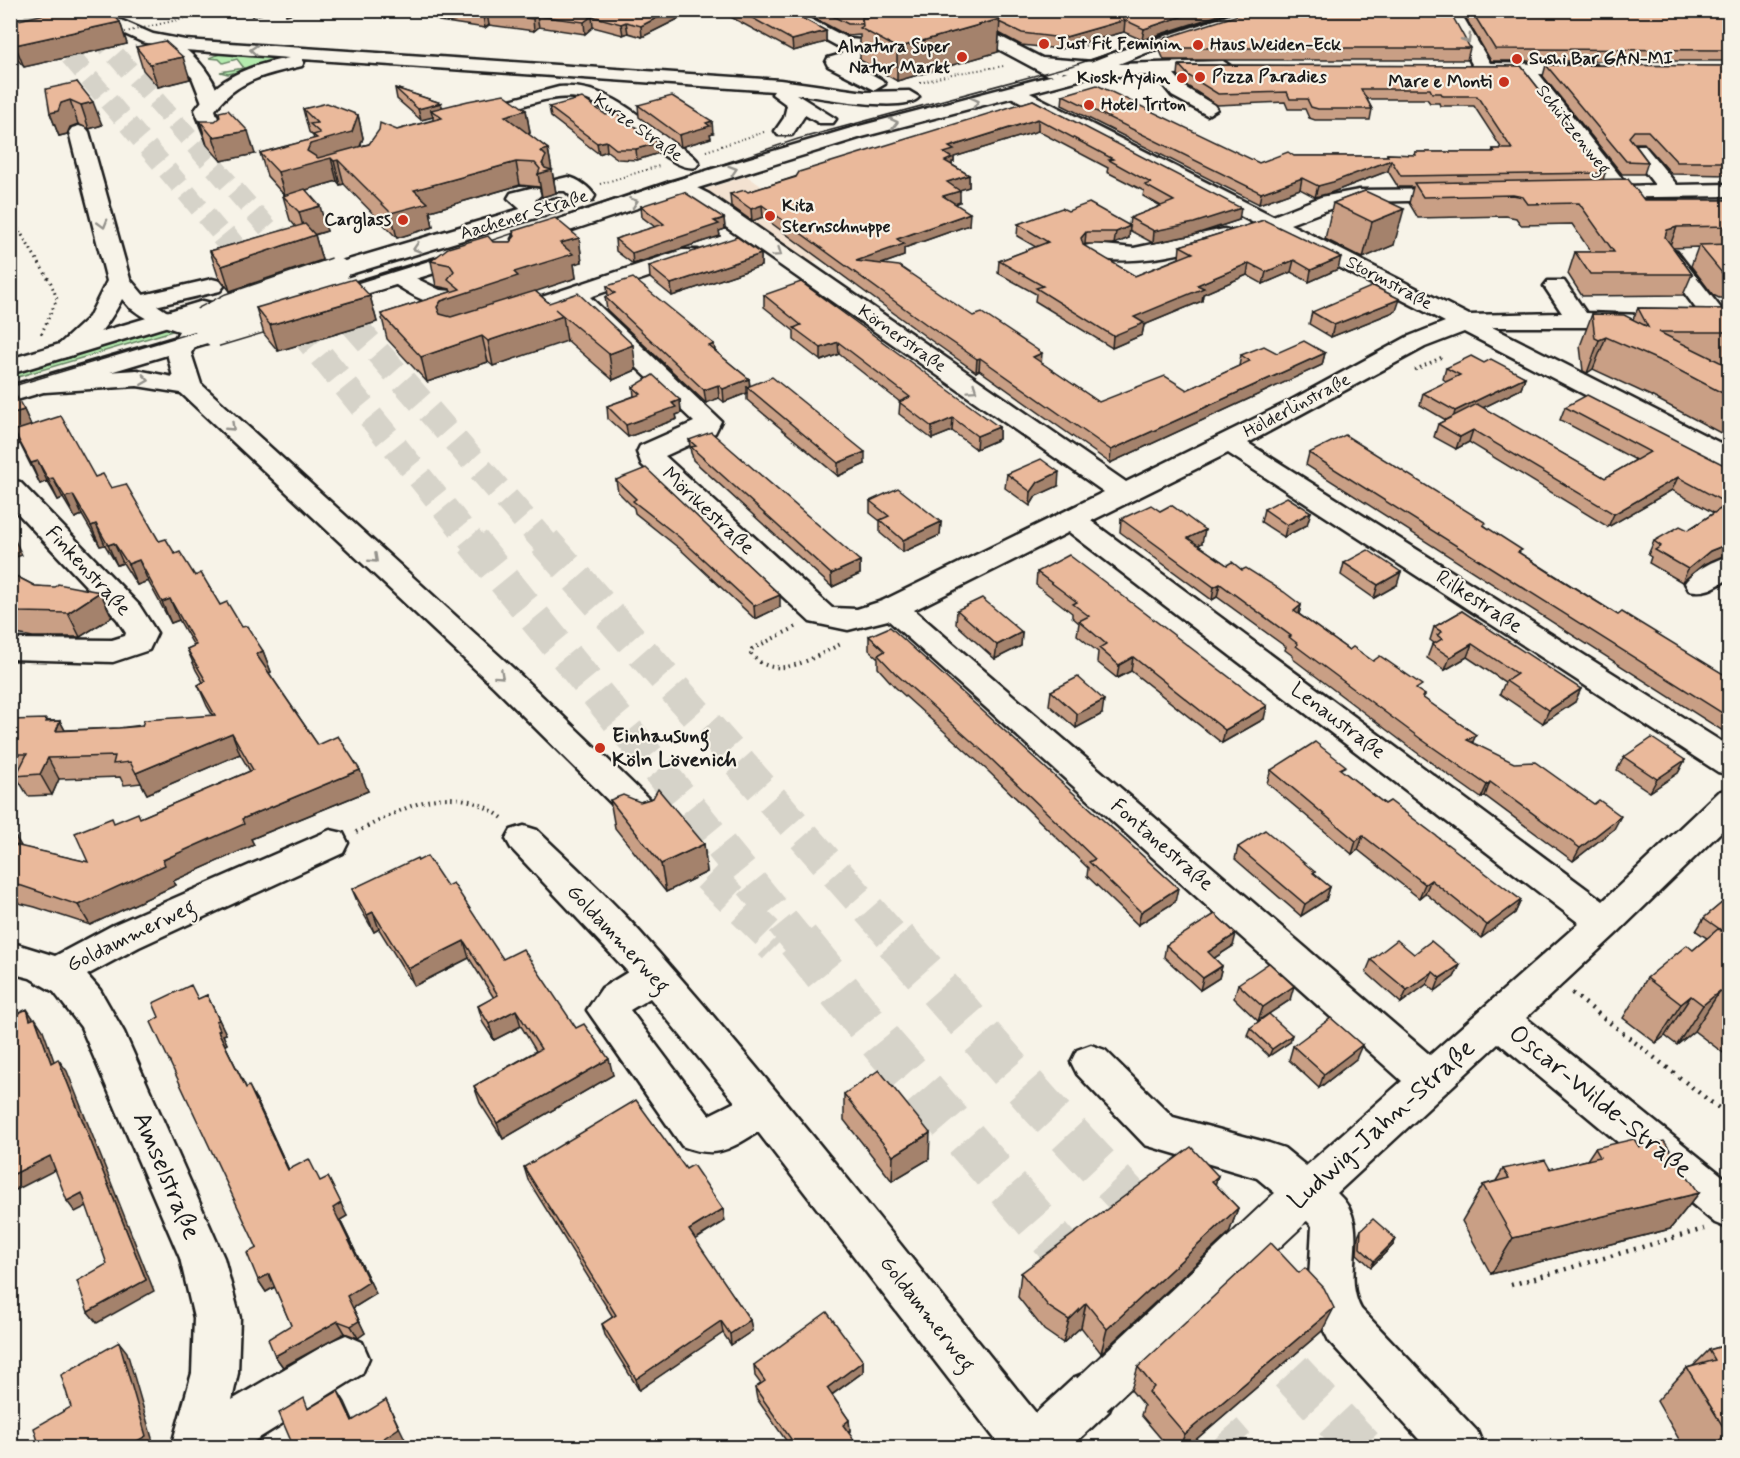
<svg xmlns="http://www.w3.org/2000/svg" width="1740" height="1458" font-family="Mynerve,sans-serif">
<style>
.built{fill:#f3e2d1}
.green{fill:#b4ebae;stroke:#688465;stroke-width:1.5}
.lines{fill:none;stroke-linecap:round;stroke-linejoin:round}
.highway-tunnel-far3{stroke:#d6d3c9;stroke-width:20;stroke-dasharray:20 10;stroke-linecap:butt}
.highway-tunnel-far2{stroke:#d6d3c9;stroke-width:26;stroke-dasharray:26 13;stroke-linecap:butt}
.highway-tunnel-far1{stroke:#d6d3c9;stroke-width:33;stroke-dasharray:33 16;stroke-linecap:butt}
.highway-tunnel{stroke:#d6d3c9;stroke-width:43;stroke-dasharray:43 22;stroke-linecap:butt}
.minor-casing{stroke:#1c1c1c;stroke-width:5}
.major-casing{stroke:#1c1c1c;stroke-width:5}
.highway-casing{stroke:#1c1c1c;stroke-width:5}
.path-far3{stroke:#1c1c1c;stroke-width:2;stroke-dasharray:1 3;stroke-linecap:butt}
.path-far2{stroke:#1c1c1c;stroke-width:3;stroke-dasharray:1.5 4;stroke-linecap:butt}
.path-far1{stroke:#1c1c1c;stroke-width:4;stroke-dasharray:1.5 4.5;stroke-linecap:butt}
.path{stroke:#1c1c1c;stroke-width:4.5;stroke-dasharray:2 6;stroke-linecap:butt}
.minor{fill:#f7f3e8;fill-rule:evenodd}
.major{fill:#f7f3e8;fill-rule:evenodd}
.highway{fill:#f7f3e8;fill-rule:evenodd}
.tram{stroke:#1c1c1c;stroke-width:1.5}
.minor-bridge-casing{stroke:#1c1c1c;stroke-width:47;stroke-linecap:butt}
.major-bridge-casing{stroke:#1c1c1c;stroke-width:29;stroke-linecap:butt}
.highway-bridge-casing{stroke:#1c1c1c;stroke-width:29;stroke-linecap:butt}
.path-bridge{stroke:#1c1c1c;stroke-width:2;stroke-dasharray:1 3;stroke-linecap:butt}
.minor-bridge{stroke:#f7f3e8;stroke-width:43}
.major-bridge{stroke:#f7f3e8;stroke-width:26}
.highway-bridge{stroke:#f7f3e8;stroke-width:26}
.wall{fill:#c99f85;stroke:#1c1c1c;stroke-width:1.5}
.shaded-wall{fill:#a4826c;stroke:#1c1c1c;stroke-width:1.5}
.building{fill:#eab99b;stroke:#1c1c1c;stroke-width:1.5}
.oneway{stroke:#94928c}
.poi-dot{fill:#c8321e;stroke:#f7f3e8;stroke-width:2}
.labels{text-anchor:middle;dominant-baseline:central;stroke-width:4.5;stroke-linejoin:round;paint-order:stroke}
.far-poi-label{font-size:18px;font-weight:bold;fill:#1c1c1c;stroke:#f7f3e8;text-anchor:start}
.far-street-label{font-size:18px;fill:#1c1c1c;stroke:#f7f3e8}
.street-label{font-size:21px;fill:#1c1c1c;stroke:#f7f3e8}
.poi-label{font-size:21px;font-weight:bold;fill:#1c1c1c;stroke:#f7f3e8;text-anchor:start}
.near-street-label{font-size:26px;fill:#1c1c1c;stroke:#f7f3e8}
</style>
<rect width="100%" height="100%" fill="#f7f3e8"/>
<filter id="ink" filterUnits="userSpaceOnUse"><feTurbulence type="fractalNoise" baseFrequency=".0167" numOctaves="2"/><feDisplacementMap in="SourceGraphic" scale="12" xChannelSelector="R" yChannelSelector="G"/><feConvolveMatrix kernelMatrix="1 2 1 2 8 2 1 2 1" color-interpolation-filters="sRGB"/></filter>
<g filter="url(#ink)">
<path class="built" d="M747,176l66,47 21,31 -27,10 -105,-74z"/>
<g class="green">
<path d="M225,52l87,5 -84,17 -8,-2 24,-4 -7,-9 -14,4 -4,-4 -10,-1z"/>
<path d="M163,327l9,4 -161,48v-8z"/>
</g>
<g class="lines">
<g class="highway-tunnel-far3">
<path d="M31,10l193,227"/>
<path d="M76,10l200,227"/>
</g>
<g class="highway-tunnel-far2">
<path d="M223,235l251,309"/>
<path d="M275,235l271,309"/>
</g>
<g class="highway-tunnel-far1">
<path d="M473,542l326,400"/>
<path d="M545,542l352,400"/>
<path d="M673,842l103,100"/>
</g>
<g class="highway-tunnel">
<path d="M774,940l4,4"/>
<path d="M798,940l87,107 349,401"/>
<path d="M896,940l146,166 320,342"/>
</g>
<defs>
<g id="minor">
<path d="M211,10h24l-8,5 -14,-1z"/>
<path d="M771,10h22l56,29 12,1 41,-11 9,5 -3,4 -48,12 1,7 -10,6 31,17 3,4 -10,6 -47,-24 -2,-4 2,-4 14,-4 -1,-6z"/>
<path d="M925,10h23l94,48 77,6 104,-3 9,6 -9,6 -49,1 12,14 28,17 3,4 -10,6 -35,-19 -17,-21 -36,1 -56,-5 -2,4h-14z"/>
<path d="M1442,10h17l31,53 106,2 2,4 -2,4 -7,2 -50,-1 89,112 27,-1 -28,-36 3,-4h14l33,40 53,-1v12l-146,2 -3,-5 3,-5 22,-2 -87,-112 -47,-2 -2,-4 2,-4z"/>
<path d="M159,36c27,6 56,38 61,65l-3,4h-14l-11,-28 -39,-32 -3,-4z"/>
<path d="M1016,86l257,130 48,-19 38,-7 106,-1 3,5 -3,5 -8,1 -98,2 -24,5 -45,17 179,91 93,-2 -18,-27 4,-5h16l22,32 58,2 3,5 -3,5 -9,2h-143l238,121v19l-10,-2 -256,-133 -39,15 -177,96 482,304v28l-12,-3 -490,-319 -137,68 512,380 115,-109 12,-4v35l-112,109 -92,86 204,164v47l-15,-6 -216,-180 -162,150c37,33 3,77 24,116l116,122 7,17h-57l-98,-107 -21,-43 4,-72 -5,-5 -20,10 -15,-6 -7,-14 10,-18 -18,-15 -112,-33 -68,-71 -6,-12 6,-12 14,-5 14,5 68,67 96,26 15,5 22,18 96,-85 -514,-461 -40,10 -38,-8 -168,-157 -5,-13 3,-6 54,-24 -125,-119 -63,21 -9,-2 -3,-5 3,-5 185,-62h16l3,5 -3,5 -108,37 131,124 -6,12 -50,23 167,152 25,1 25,-8 222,-109 -411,-288 -24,-12 -3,-5 3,-5h16l24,12 417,288 160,-79 121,-66 38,-15 -436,-226 -3,-4 3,-4zM1069,532l510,391 -149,132 -516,-445z"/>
<path d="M559,87c46,-3 77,26 111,53 9,7 23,13 29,23l-3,4c-27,7 -80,-60 -112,-68 -35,-8 -76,14 -109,22l-10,-6 3,-4z"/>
<path d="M568,177c10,2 21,10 27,19l-3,5h-16l-11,-10h-14l-3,-5 3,-5z"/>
<path d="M531,188l8,1 3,5 -7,6 12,11 -3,5h-16l-20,-18 3,-5z"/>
<path d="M1224,229l8,2 3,5 -3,5c-48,12 -98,27 -147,15l-3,-5 3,-5 8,-2 41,4z"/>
<path d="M1669,250l8,2 49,63 3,5 -3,5 -9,2 -9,-2 -50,-68 3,-5z"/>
<path d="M399,270l41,20 13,1 4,5 -4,5c-26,7 -39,-6 -62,-19l-4,-5 4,-5z"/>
<path d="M212,279l8,2 4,5 -4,5 -82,19 -8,-2 -4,-5 4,-5z"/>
<path d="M10,480l10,2 119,123 18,28 -8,17 -36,12 -103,-3v-20l102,1 13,-4 1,-3 -9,-14 -107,-114z"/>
<path d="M1730,556v22c-15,9 -24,16 -41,12l-4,-7c9,-13 29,-23 45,-27z"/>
<path d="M524,826l13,4c34,33 71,66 103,102 138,155 265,320 396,481l39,-36 17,-7 17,7 7,17 -7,17 -39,37h-68l-244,-316c-30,18 -41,27 -76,14l-95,-136 15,-22 26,-16 -117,-124 -5,-9 5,-9zM650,998l85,104 -26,13 -79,-105z"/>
<path d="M330,830l13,3 5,10 -5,10 -204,94 -52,28 13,15 24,42 100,226 16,60 -2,55 -6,27 98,-58 16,-7 16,7 7,16 -7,16 -119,74h-72l21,-75 2,-55 -14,-60 -99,-231 -27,-35 -24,-14 -20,-5v-31l45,14 58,-31z"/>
</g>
<g id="major">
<path d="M1244,10h27l-2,4 -123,39 -67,27 -217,57 -177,55 -154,52h-16l-3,-5 3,-5 154,-52 179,-53 217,-57 69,-27z"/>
<path d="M554,199l8,1 3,5 -3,5 -218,66h-16l-4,-5 4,-5z"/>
<path d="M476,246l8,2 3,5 -3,5 -128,39 -8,-2 -4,-5 4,-5z"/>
<path d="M203,301l8,2 4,5 -4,5 -201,61v-15z"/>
<path d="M215,326l9,2 3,5 -3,5 -214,64v-16z"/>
</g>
<g id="highway">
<path d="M109,15l44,19 32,6 595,40 85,12 44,-1 10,6c-12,17 -102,0 -123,-3l40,25 -3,4h-14l-14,-8 -13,20h-14l-3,-4 9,-13 3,-13 -15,-11 2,-3 -472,-32 2,3 -2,4c-34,8 -66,14 -87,44l10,29 -3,4h-14l-13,-33c23,-33 55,-45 94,-52l-104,-8 -43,-8 -39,-18 -3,-4z"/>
<path d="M79,126l7,2 3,4 41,147 16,19 20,13 22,7 15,-4 9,2 14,12 -3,5 -20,1 -12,19 10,31 314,286 141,136 5,9 -5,9 -12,4 -12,-4 -139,-138 -312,-293 -44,-7 -92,6 -9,-3 -4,-5 4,-5 9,-3 92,-6 36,7 -6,-24 12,-22c-22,-7 -42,-14 -57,-32 -11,22 -40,65 -68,58l-3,-5 38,-35 18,-36 -38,-149 3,-4z"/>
</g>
</defs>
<use href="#minor" class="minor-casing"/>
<use href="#major" class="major-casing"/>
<use href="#highway" class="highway-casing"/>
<g class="path-far3">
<path d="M1081,47l27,-8"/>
<path d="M920,83l32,-9 52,-8"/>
<path d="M706,151l58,-19"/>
<path d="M600,184l59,-18"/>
<path d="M10,215l13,22"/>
</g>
<g class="path-far2">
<path d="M22,235l29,48 6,16 -17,38"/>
<path d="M1415,370l29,-14"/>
</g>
<g class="path-far1">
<path d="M796,627l-44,22 -1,5c25,30 64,2 92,-11"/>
<path d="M356,832c55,-26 94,-55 149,-12"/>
</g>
<g class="path">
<path d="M1572,993l158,124"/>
<path d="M1511,1285l193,-56"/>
</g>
<use href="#minor" class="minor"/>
<use href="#major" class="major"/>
<use href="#highway" class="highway"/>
<g class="tram">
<path d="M478,245l320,-106 276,-74 169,-55"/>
<path d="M340,288l109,-34"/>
<path d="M10,387l264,-79"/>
</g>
<defs>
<path id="minor-bridge" d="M1092,1394l195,-183"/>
<path id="major-bridge" d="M215,333l87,-26"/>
<path id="highway-bridge" d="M203,321l27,-14 106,-36"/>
</defs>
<use href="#minor-bridge" class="minor-bridge-casing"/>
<use href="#major-bridge" class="major-bridge-casing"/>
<use href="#highway-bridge" class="highway-bridge-casing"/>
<g class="path-bridge">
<path d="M121,33l65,-15 -5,-8"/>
<path d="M10,58l10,-2"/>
</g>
<use href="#minor-bridge" class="minor-bridge"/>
<use href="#major-bridge" class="major-bridge"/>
<use href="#highway-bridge" class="highway-bridge"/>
</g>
<g class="wall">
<path d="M10,10l9,10 101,2 7,22 -103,23 -14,-16z"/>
<path d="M246,10h29l-23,6z"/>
<path d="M327,10h35l1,5z"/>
<path d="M424,10h171l22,3 5,-3h74l-54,27 -14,-4 -5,2 -30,-8 -8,7 -46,-7 -5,4 -45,-6 -4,3 -46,-7z"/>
<path d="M718,10h69l39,21v11l-33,9z"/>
<path d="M799,10h64l3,2 7,-2h362l-93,30 -18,-8 -63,17 -40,-4 -22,-12 -1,19 -101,29 -37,-21v-25l-12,1z"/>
<path d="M1461,10h269v51h-239z"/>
<path d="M1162,39l308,9 -3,12h-303l-4,-9z"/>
<path d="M136,47l54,32 -32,8 -15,-17z"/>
<path d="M1179,65l342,1 84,107 -2,7 41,20h86v98h-11l-6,-3 -22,-29 7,-19 -25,1 19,26 -9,21 -101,1 -14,-22 7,-22h16l-19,-28 -51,1 -5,-7 -10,-2 -88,2 -9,-15 4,-16h-15l-10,-16 -58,22 -15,4 -15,-8 -41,15 -197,-99 1,-10 196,68 35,-7h93v-2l27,1 1,-3h77l1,-3h9l-28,-43h-34l-1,-3h-9l-3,-4h-60l5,10 -2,11h-55l-6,-2 -4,-9h-17l-3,-7 -68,3 -30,-19 -9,-11z"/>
<path d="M1546,65l184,1v109l-58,-1 -28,-31h-10l14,19 -4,12h-22l-79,-98z"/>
<path d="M77,82l25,43 -13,4 -11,-5 -8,3 -3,7 -8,2 -9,-23z"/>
<path d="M395,88l46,15 1,4 84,3 4,23 -2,1 20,15 8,44 -14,4 -3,-10 -19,-2 -90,26 3,16 -36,11 -53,-54 -4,1 -3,-4 -31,9 21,41 -12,4 7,25 -92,31 -12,-15 -8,-25 86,-24 -6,-7 -7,-24 1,-1 -17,-19 -7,-23 54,-14 -1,-3 -4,-4 -6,-23 55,6 5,23 -3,8 9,-2 28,-14 36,-10v-3l-12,3 -24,-21z"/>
<path d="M1033,100l206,120 -46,15 -40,8 -24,-13v8l-15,6h-29l-2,2 52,30 44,-18 1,-12 84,-26 74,49 -29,13 -18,-10 -28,12 -16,-9 -44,19 -1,7 -58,24 -2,10 -30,13 -77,-47 1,-7 -38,-21 1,-12 37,-14 -19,-11 1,-12 50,-13 61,14 1,-7 31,-12 -18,-10 1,-5 -37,-19 1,-4 -70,-37 -84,26v5h-2v3l17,10v12l-10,3 1,12 -5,2 14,21 -65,23v8l-22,8 159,99 58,39 88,-12 52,-24 2,-11 36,-2h48l-3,12 -212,98 -131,-93 -3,2 -47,-33 -166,-122 -11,4 -21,-15 -1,-12 18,-2z"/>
<path d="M638,105l75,28 -3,1 1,4 -30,9 -42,-30z"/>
<path d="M549,107l110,46 -22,7 -19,-1 -11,-8 -8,3 -48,-37z"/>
<path d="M200,121l55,33 -34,7 -14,-16z"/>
<path d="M1365,191l29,54 -31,13 -38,-19 8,-36z"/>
<path d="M641,206l83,12 1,11 -6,2 1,5 -87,28 -17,-13 -1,-12 40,-12 -13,-10z"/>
<path d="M513,231l66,7 3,24 -8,2 2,14 -41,13 14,12 87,67 -23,10 -46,-40 -74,26 -5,-4 -61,20 -40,-43 -6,-25 70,-22 -1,-3 -14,-3 -5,-25 62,-19h17l4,-5z"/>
<path d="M761,254v12l-89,30 -22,-18 -1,-12z"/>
<path d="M607,286l107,58 1,7 34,28 1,7 115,78 -27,12 -91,-76v-7l-23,9 -5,-4 -13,5 -99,-93 -2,-13 3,-1z"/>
<path d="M764,295l235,132v12l-23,10 -24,-18 -20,8 -33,-25 1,-12 -61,-48 -18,7 -27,-21v-9l-30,-24z"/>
<path d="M370,296l7,26 -99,29 -14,-17 -8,-26z"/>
<path d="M1638,308l92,1v55h-6l6,3v71l-79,-42 -58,-27 -6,4 -4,-2 -3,-25 12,-32 41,5z"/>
<path d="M1396,311l-65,26 -22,-13 3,-12z"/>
<path d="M1484,363l41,14 -4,12 -39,19 123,70 31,-18 -76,-40 5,-13 165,61v85l-26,11 -22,18 -33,-19 2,-6 -3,-2 6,-14 34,-11 26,-17 -42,-23 -64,37 -139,-85 -13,7 -22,-12 4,-13 8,-4 -26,-15 3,-12 24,-11 -4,-3 3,-11z"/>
<path d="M633,387l47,13 1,13 -5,2 1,4 -49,18 -20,-18 -1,-13 27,-10z"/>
<path d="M24,410l7,15 64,52 16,11 48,53 16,13 45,51 22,22 21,24 8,21 -2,1 49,72 50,46 -117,48 3,6 -81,36 3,4 -86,40 -55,-18 -25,-6v-69l11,15 67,15 27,-39 25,-5 110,-47 -10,-17 -93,40 -6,-11 -17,2 -4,-8 -61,2 -7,16 -24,1 -12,-20h-6v-56l50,1 5,9 54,-2 94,-12 -6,-10 -9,-21 5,-3 -7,-12 -9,-21 7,-3 -15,-26 -8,3 -23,-42 -11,4 -14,-22 -6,2 -12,-20 -5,1 -18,-31 -7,3 -12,-20 -5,2 -11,-19 -7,3 -20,-40 -10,3z"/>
<path d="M689,440l171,121v13l-28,13 -139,-127 -1,-5 -1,-2z"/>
<path d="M1309,453l176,73 36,28 97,61 110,62 2,-1v55l-4,2 -420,-268z"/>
<path d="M1007,474l51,12 -22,10 -6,10 -25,-18z"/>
<path d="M616,480l164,127 -25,12 -75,-70 -45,-36 -1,-5 -16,-16z"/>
<path d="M870,501l71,21 -1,13 -37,17 -23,-19v-12l-10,-8z"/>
<path d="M1264,509l43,16 -23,12 -23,-15z"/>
<path d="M1160,511l42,32 -4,2 29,20 15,5 59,35 -2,9 50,36 76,45 -2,3 53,37 -4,8 142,86 -41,32 -88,-65 -4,2 -65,-46 -123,-93v-3l-8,-6 1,-3 -69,-50 -5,3 -92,-68 1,-13z"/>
<path d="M1344,563l53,22 -23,13 -33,-23z"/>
<path d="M1037,572l227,147 -42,24 -91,-72 -14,7 -20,-16 1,-10 -21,-17 2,-12 -7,-6v-4l-36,-28z"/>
<path d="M10,573l25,13 65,6 12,25 -32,20h-47l-23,-4z"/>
<path d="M957,610l65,22 -1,14 -26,13 -39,-35z"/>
<path d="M1462,611l113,91 -32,21 -43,-29 5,-12 -38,-25 -22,13 -18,-12 5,-13 2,-2 -4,-3 4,-13z"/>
<path d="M869,636l306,266 -37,23 -51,-49 1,-8 -101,-98 -92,-83 -17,-19v-10l-9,-8z"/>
<path d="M1051,691l51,23 -26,14 -27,-23z"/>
<path d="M1624,757l61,3 -7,13 -28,19 -33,-22z"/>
<path d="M1271,770l73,2 41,32 136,96 -6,13 -34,25 -56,-45 -6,5 -61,-48 -6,4 -85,-71z"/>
<path d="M653,798l51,46 3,28 -41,20 -51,-64 -5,-28 30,2z"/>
<path d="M1238,847l77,25 -1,2 16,13 -4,13 -25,16 -66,-57z"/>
<path d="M418,861l29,25 56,73 73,69 37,47 -110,64 -23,-36 -6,-17 62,-35 -15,-25 -27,14 -11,-17 -5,-17 16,-8 -25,-40 -55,28 -35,-57 -5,3 -15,-26 -7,-17z"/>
<path d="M1730,896v38l-2,-1 -2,2 4,3v120l-36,-27 -17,14 -12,-9 -9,7 -33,-25 24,-40 46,-28 14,-12 -11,-7 8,-13z"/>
<path d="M1166,945l67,1 -19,12 8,8 -3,12 -19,12 -36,-33z"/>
<path d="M1414,954l46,11 -6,12 -19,14 -8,-7 -26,19 -35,-31 5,-12z"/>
<path d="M1238,984l52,16 -32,21 -24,-23z"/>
<path d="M207,995l19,39 -3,1 4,9 -2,1 21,43 10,11 33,71 31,11 27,35 -7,4 36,74 -23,14 12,25 -7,5 -13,-5 -62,34 -8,-11 16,-31 -16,-38 -9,5 -8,-12 -1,-32 -58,-249z"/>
<path d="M1250,1028l40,14 -21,14 -22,-21z"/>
<path d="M1293,1046l63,13 -37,29 -30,-28z"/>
<path d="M844,1094l85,65 -37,22 -48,-61z"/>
<path d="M1639,1147l60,46 -29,36 -179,45 -29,-53 21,-36 13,-4 7,-12h47l37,-9 8,-12z"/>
<path d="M524,1167l162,2 39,52 -30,19 55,80 2,11 -21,14 -8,-12 -84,57 -34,-55 -3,-11 11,-7 -85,-137z"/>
<path d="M1215,1185l23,23 -9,25 -128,120 -20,-26 -18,16 -19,-13 -26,-33 3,-24z"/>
<path d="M1361,1230l35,9 -3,6 -22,22 -14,-13 1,-17z"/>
<path d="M1322,1331l-136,117h-17l-28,-33 3,-9 -13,-16 7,-23z"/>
<path d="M1730,1344v104h-46l-27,-47 30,-33 6,-2 16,-16z"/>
<path d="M863,1361v11l-31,23 17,25 1,11 -2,1 -61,10 -30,-43 -2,-11 6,-4 -6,-8 -1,-11z"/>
</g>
<g class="shaded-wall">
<path d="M250,10h25l-23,6z"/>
<path d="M285,10h22l-21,5z"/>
<path d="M672,10h24l-54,27 -1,-11z"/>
<path d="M1201,10h34l-93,30 2,-11z"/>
<path d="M487,13l2,12 -4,3 -2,-12z"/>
<path d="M537,16l2,11 -5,4 -1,-12z"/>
<path d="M592,16l1,11 -8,7 -1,-12z"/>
<path d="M1000,19l-2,33 -101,29v-33z"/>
<path d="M1125,20l-1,12 -63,17 1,-11z"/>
<path d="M120,22l7,22 -103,23 -9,-22z"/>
<path d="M626,22l2,11 -5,2 -2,-11z"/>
<path d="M826,31v11l-33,9 -1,-11z"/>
<path d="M183,57l7,22 -32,8 -8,-23z"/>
<path d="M70,100l8,24 -8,3 -3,7 -8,2 -9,-23 11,-10z"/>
<path d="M93,102l9,23 -13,4 -8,-24z"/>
<path d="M441,103l3,11 -13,-4 2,7 -12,3 -3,-11z"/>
<path d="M526,110l4,23 -21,6 -4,-23z"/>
<path d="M358,115l5,23 -6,17 -19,6 6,23 -4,1 -6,-24 -3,-3 6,23 -52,15 -7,-24 29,-21 3,-7z"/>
<path d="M1038,119v12l-84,26v5h-2v8l-7,2 -1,-19 5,-6z"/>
<path d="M712,121l1,12 -3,1 1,4 -30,9 -2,-12 27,-12z"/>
<path d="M248,131l7,23 -34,7 -8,-24z"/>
<path d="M606,141l1,10 -8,3 -2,-11z"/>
<path d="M658,143l1,10 -22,7 -1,-11z"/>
<path d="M548,149l8,44 -14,4 -4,-23 6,-2 -3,-21z"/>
<path d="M1391,160l-3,11 -58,22 -15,4 3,-11z"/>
<path d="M516,162l4,23 -90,26 3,16 -36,11 -6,-25 23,-23z"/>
<path d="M969,175v12l-22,7v-12z"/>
<path d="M1302,178l-2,11 -41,15 2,-11z"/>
<path d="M960,191v11l-17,6v-12z"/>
<path d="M762,205l1,12 -11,4 -1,-12z"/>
<path d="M320,206l7,25 -21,6 -7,-25z"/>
<path d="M1241,208l-2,12 -46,15 -40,8 1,-12z"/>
<path d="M1404,209l-10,36 -31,13 9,-36z"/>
<path d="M970,213l-1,12 -65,23v8l-48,17v-12l41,-22z"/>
<path d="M724,218l1,11 -6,2 1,5 -87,28 -1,-11z"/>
<path d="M1130,226l-1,12 -15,6 2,-12z"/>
<path d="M1677,227l-8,21 -10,3 8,-21z"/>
<path d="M1086,232l-1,12 -5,6 1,-12z"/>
<path d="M315,235l7,25 -92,31 -8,-25z"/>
<path d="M579,238l3,24 -8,2 2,14 -54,18 -80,36 -5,-25 4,-6 73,-29 46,-29z"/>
<path d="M761,254v12l-89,30 -1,-12z"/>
<path d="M1341,257l-3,12 -29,13 2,-12z"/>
<path d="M1294,260l-3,12 -28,12 3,-12z"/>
<path d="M1249,263l-2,12 -44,19 -1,7 -58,24 -2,10 -30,13 1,-12 21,-19 63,-32z"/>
<path d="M370,296l7,26 -99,29 -8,-26z"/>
<path d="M1400,299l-4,12 -65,26 3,-12z"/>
<path d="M563,316l4,25 -74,25 -5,-25z"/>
<path d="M482,336l6,26 -61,20 -6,-25z"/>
<path d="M1606,337l-13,32 -6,4 12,-33z"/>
<path d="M838,342l1,12 -18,7v-13z"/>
<path d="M714,344l2,13 -7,-11z"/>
<path d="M633,345l3,25 -23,10 -4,-26z"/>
<path d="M1042,353l-1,13 -8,-9z"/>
<path d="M1325,353l-3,12 -212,98 1,-13z"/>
<path d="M980,358l-1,12 -3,2 1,-13z"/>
<path d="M1525,377l-4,12 -69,34 3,-12z"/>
<path d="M749,379l1,11 -3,-3v6l-23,9 -1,-13z"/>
<path d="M718,385l1,13 -13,5 -2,-13z"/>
<path d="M680,400l1,13 -5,2 1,4 -49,18 -2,-12z"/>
<path d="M24,410l13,29 -23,-8 6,13 -10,3v-33z"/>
<path d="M953,418l-1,13 -20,8v-12z"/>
<path d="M999,427v12l-23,10 1,-13z"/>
<path d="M1473,430l-4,12 -13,7 4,-12z"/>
<path d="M865,452v12l-27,12v-13z"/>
<path d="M38,461l9,20 -7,3 -9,-21z"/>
<path d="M1059,472l-1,14 -22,10 -6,10 1,-14 7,-10z"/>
<path d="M1678,477l-6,13 -64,37 6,-13z"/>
<path d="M53,478l10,20 -5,2 -10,-21z"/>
<path d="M73,495l9,20 -7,3 -10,-21z"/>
<path d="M1311,512l-4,13 -23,12 3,-12z"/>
<path d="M941,522l-1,13 -37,17v-12z"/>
<path d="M96,524l9,21 -5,1 -9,-20z"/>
<path d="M10,530l12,25 -12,4z"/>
<path d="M1205,530l-3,13 -16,8 2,-13z"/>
<path d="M114,543l9,20 -6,2 -9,-20z"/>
<path d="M1730,543v10l-26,11 -22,18 6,-13 22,-18z"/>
<path d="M139,560l9,21 -11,4 -9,-21z"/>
<path d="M860,561v13l-28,13 -1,-13z"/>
<path d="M1401,572l-4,13 -23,13 4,-13z"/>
<path d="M1220,584l-3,13 -5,3 2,-13z"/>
<path d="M100,592l12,25 -32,20 -12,-24z"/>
<path d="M780,595v12l-25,12 -1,-13z"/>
<path d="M170,599l9,21 -8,3 -9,-21z"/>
<path d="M1301,605l-3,13 -4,-7z"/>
<path d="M1022,632l-1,14 -26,13 2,-14z"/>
<path d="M1472,644l-5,13 -22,13 5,-13z"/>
<path d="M263,651l8,21 -7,3 -8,-21z"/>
<path d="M1133,657l-2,14 -14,7 2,-13z"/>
<path d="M1581,689l-6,13 -32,21 6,-13z"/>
<path d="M1104,700l-2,14 -26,14 1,-14z"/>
<path d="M1267,706l-3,13 -42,24 3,-13z"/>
<path d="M60,721l11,21 -15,-11z"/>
<path d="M232,733l8,21 -93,40 -11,-21z"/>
<path d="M1476,735l-6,13 -3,-8z"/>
<path d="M48,758l11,21 -7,16 -12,-21z"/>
<path d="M1685,760l-7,13 -28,19 7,-13z"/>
<path d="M360,770l8,21 -117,48 3,6 -81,36 3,4 -86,40 -12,-20 164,-86z"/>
<path d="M1490,782l-5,14 -4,2 6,-13z"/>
<path d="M1621,816l-7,13 -41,32 7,-13z"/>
<path d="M13,833l13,21h-16v-19z"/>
<path d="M1363,836l-5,14 -6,4 4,-13z"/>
<path d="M704,844l3,28 -41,20 -5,-28z"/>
<path d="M1431,880l-6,13 -6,5 6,-14z"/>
<path d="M1330,887l-4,13 -25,16 4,-12z"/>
<path d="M1178,888l-3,14 -37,23 3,-13z"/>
<path d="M1521,900l-6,13 -34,25 6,-13z"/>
<path d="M373,912l6,17 -5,3 -7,-17z"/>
<path d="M1730,927v3l-2,3 -12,11 8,-12z"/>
<path d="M1236,934l-3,12 -28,18 3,-12z"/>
<path d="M464,941l5,17 -55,28 -6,-17z"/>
<path d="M1460,965l-6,12 -19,14 5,-13z"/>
<path d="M1222,966l-3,12 -19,12 3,-12z"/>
<path d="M1433,972l-6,12 -26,19 6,-13z"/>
<path d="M1294,986l-4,14 -32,21 5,-14z"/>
<path d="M1720,991l-26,40 -17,14 26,-40z"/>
<path d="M207,995l19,39 -3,1 4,9 -2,1 28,56 -35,-70 -2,-10z"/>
<path d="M1691,996l-26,40 -9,7 25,-39z"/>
<path d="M27,1009l8,12 -5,-1z"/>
<path d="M516,1010l5,16 -27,14 -5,-16z"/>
<path d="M35,1018l8,12 16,45 -8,-12z"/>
<path d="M1292,1035l-2,7 -21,14 3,-7z"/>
<path d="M1362,1045l-6,14 -37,29 5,-14z"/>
<path d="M58,1059l9,12 87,220 -57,32 -9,-11 58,-32z"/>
<path d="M609,1059l4,16 -110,64 -6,-16z"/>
<path d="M249,1086l7,13 39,84 -7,-13z"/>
<path d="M930,1133l-1,26 -37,22 1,-25z"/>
<path d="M50,1156l9,12 -47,24 -2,-2v-14z"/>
<path d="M1218,1176l-8,25 2,-20z"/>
<path d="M328,1177l19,39 -7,4 36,74 -23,14 12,25 -7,5 -7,-12z"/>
<path d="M82,1193l9,11 -16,8 -8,-11z"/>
<path d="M1699,1193l-29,36 -179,45 22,-36z"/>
<path d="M1238,1208l-9,25 -128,120 6,-24z"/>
<path d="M723,1209l2,12 -34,21 -2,-12z"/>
<path d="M1396,1239l-3,6 -22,22 3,-6z"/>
<path d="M269,1274l7,12 -10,6 -8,-12z"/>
<path d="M1086,1303l-5,24 -18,16 6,-23z"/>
<path d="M1334,1308l-12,23 -136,117h-7l6,-14z"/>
<path d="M750,1320l2,11 -21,14 -1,-11z"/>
<path d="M338,1321l7,12 -62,34 -8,-11z"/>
<path d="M721,1321l2,12 -84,57 -3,-11z"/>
<path d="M119,1342l8,10 27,93 -5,3h-24z"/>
<path d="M863,1361v11l-36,26v-10z"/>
<path d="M338,1391l7,11 13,29 -6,-10z"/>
<path d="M386,1400l19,39 -14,9h-22z"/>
<path d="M849,1420l1,11 -6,4 -1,-10z"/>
<path d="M1730,1432v16h-18l15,-15z"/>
</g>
<g class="building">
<path d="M10,10l9,10 44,-10h45l3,2 9,10 -105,23 -5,-6z"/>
<path d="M439,10h156l22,3 5,-3h50l-31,16 -15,-4 -5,2 -29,-8 -8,6 -47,-6 -4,3 -46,-6 -4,3z"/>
<path d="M738,10h49l39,21 -34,9z"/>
<path d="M821,10h42l3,2 7,-2h27l-25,7 -13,1v6h-14z"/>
<path d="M900,10h81l19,9 -103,29 -37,-20 3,-2 -1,-8 13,-1z"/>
<path d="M981,10h220l-57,19 -19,-9 -63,18 -40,-5 -23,-11 1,-3z"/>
<path d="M1254,10h195l21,38h-305l-3,-9z"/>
<path d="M1471,10h259v40l-235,-1z"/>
<path d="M165,41l18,16 -33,7 -14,-17z"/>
<path d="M1179,65l342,1 84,107 -204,3 -10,-16 -58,22 -15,4 -16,-8 -41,15 -198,-98 34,-10 162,78 29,-11 6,4h94l-1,-2 29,1 -1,-3h80l-2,-3h19l-35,-53h-34l-2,-3h-9l-2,-4h-69l11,20h-54l-7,-2 -4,-8h-17l-3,-7 -69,2 -29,-18z"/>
<path d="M1546,65l184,1v96h-53l-29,-31h-14l-5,6 19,25 -22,-1z"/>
<path d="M77,82l16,20 -12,3 -11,-5 -9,3 -3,8 -8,2 -4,-24z"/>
<path d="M395,88l46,15 -23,6z"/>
<path d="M504,94l22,16 -21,6 43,33 -7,2 5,5 -4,8 3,4 7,2 -14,4 2,-5 -5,-6 -19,-1 -102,28 14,13 -37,10 -53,-53 -4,1 -3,-3 -53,14 -18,-19 57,-15 -4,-3 7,-2 -10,-9 7,-1 -14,-14 24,-6 31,12 -6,17 -42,12 -3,7 11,7 51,-14 10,-14 1,-7 17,7 45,-12 -11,-8 37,-9z"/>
<path d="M672,96l40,25 -6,2 4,3 -31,9 -41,-30z"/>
<path d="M582,98l24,17 10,-2 42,30 -22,6h-20l-10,-8 -9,2 -48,-36z"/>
<path d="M1033,100l208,108 -47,15 -40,8 -24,-13 44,-17 -29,-16 6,-2 -42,-23 4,-1 -75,-40 -89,28 5,3 -10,3 8,5 -7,3 24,14 -22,7 13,9 -17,5 27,17 -73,26 7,5 -48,17 43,5 74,50 9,-3 60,40 -9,4 66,45 66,-26 22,14 63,-29 -9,-6 23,-9 13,7 27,-12 21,12 -214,97 -131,-92 -3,1 -47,-32 -168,-122 -11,4 -21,-15 15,-4 3,2 48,-15 3,-5z"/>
<path d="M228,110l20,21 -35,6 -13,-16h15l5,-4 -1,-5z"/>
<path d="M1628,179l16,21h86v26l-53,1 -10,3 -2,7 27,37h-102l-15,-22h39l-35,-49 -51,1 -5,-7 -10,-2 -90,2 -9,-14z"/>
<path d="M305,189l15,17 -21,6 -16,-16z"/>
<path d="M1365,191l39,18 -32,13 -39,-19z"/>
<path d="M684,192l40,26 -10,3 5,3 -87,29 -17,-14 49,-15 -23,-18z"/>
<path d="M1089,203l41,23 -14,6h-30l-5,6 2,7 52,31 58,-23 -13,-7 84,-26 77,37 -30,13 -17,-10 -28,12 -17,-9 -52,22 7,3 -70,29 10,6 -31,13 -77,-48 7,-2 -44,-25 49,-19 -30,-18 44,-16 6,3z"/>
<path d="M555,218l24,20 -19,5 13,11 -59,18 4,4 -77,25 -4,6 3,7 11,3 84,-26 14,12 29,-10 55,52 -24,9 -54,-45 8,7 -75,25 -6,-5 -61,21 -40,-43 79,-25 -12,-10 6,-8 -4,-6 -19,-4 17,-13 40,-12 5,6h17l5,-6 -2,-5z"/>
<path d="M305,224l10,11 -93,31 -12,-15z"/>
<path d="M737,237l24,17 -90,30 -22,-18z"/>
<path d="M1730,244v33l-8,-4 -23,-28z"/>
<path d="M633,278l81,66 -5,2 40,33 -26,10 -5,-4 -14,5 -99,-93 10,-4 -8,-7z"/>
<path d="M354,279l16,17 -100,29 -14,-17z"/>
<path d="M801,282l198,145 -22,9 -24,-18 -21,9 -33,-25 11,-5 -72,-55 -17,6 -27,-20 7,-3 -37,-30z"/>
<path d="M1373,286l27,13 -66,26 -22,-13z"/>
<path d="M1638,308l92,1v23h-71l71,35v30l-65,-34 -59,-26 -7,3 -4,-2 -3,-24 32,1 24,12z"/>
<path d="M1471,356l13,7 7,-4 34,18 -70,34 -32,-18 37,-18 -14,-7z"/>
<path d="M653,375l27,25 -8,3 4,4 -50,18 -19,-19 34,-12 -8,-7z"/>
<path d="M772,377l93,75 -27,11 -91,-76z"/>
<path d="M14,392l10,18 -14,4v-21z"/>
<path d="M1587,395l143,73v75l-20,8 -22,18 -33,-19 6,-4 -7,-5 26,-15 8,4 40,-26 -50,-27 -64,37 -141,-84 -13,7 -22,-13 39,-20 128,74 45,-26 -85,-45z"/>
<path d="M61,416l34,61 8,-3 8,14 15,-4 33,57 7,-2 9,15 5,-2 15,24 6,-3 19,32 7,-3 15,25 5,-1 16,25 -7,3 62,91 20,-9 22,34 -118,49 2,5 -81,36 2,5 -87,40 -56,-19 -12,-2v-40l78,18 -13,-29 37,-15 2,5 24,-10 2,5 113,-48 -21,-37 -96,40 -6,-11 -17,2 2,-8 -67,2 -8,16 -24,2 11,-22h-17v-34l37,-1 -1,3 14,-1 -4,10 63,-3 23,-2 2,-6 71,-5 -17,-30 8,-4 -19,-32 9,-4 -26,-46 -8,3 -23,-42 -11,4 -14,-21 -6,2 -12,-21 -5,2 -18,-31 -8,2 -12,-19 -5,1 -10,-18 -7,2 -17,-32z"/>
<path d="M711,432l149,129 -29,13 -140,-127 5,-1 -7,-6z"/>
<path d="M1345,435l141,88 -3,2 39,25 -4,2 34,22 66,41 4,-3 106,65 2,-1v42l-421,-265z"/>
<path d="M1041,459l18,13 -21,10 -7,10 -24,-18z"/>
<path d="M646,468l134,127 -26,11 -75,-69 -46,-36 3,-2 -20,-19z"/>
<path d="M898,488l43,34 -38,18 -23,-20 9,-4 -19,-15z"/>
<path d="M1287,497l24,15 -24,13 -23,-16z"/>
<path d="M1151,505l9,6 11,-6 34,25 -17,8 39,27 5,-3 10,8 4,-2 38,24 17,13 -7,6 55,39 4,-3 20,14 7,-5 42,29 -6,4 9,6 -3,2 54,38 -9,5 47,23 21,-1 59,42 5,-4 22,16 -41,32 -90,-66 -3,3 -66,-46 -125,-93 2,-2 -9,-7 2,-1 -71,-52 -6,3 -93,-68z"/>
<path d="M1368,550l33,22 -23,13 -34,-22z"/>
<path d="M1069,555l198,151 -42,24 -92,-73 -14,8 -20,-17 7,-4 -27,-23 10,-5 -16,-12 4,-2 -40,-30z"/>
<path d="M10,573l25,13 20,1 3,-3 42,8 -32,21 -48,-1 -10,-1z"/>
<path d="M982,598l40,34 -25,13 -40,-35z"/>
<path d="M1462,611l119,78 -32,21 -43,-29 11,-7 -45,-30 -22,13 -18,-12 10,-6 -5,-4 5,-3 -8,-5z"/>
<path d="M890,627l288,261 -37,24 -52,-50 6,-3 -107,-103 -93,-83 -17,-18 7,-4 -16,-15z"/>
<path d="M1078,677l26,23 -27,14 -26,-23z"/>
<path d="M1652,738l33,22 -28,19 -33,-22z"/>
<path d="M1315,742l31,24 -6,3 45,35 5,-3 131,99 -34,25 -56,-45 -6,4 -62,-48 -7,5 -85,-71z"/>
<path d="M658,789l46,55 -43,20 -51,-64 13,-5 17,7 13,-4z"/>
<path d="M1265,830l50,42 -2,1 17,14 -25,17 -67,-57z"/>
<path d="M427,856l20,30 6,-3 50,76 20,-10 53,79 8,-4 25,35 -112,64 -23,-37 67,-37 -25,-39 -27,14 -11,-18 20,-11 -34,-54 -56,28 -35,-57 -6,3 -15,-26 65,-31 1,3z"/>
<path d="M1730,896v31l-6,5 -20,-14z"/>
<path d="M1215,914l21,20 -28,18 14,14 -19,12 -37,-33z"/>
<path d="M1718,929l12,9v60l-10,-7 -17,14 -12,-9 -10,8 -34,-26 40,-33 6,5z"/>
<path d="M1397,940l17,14 17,-13 29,24 -20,13 -7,-6 -26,18 -36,-30z"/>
<path d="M1269,963l25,23 -31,21 -25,-23z"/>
<path d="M191,985l7,14 9,-4 12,25 -3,1 4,9 -2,1 28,57 3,-2 39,84 21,-11 11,22 8,-4 13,26 -8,5 36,74 -22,14 12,25 -8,5 -13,-5 -63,35 -7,-17 23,-14 -22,-51 -11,6 -11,-27 10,-5 -106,-226 8,-5 -6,-14z"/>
<path d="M27,1009l3,11 5,-2 16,45 7,-4 88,221 -58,32 -11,-31 30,-17 -25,-71 -15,8 -17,-45 -40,20v-35l4,-2 -4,-11v-111z"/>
<path d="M1269,1014l23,21 -20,14 -22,-21z"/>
<path d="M1331,1018l31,27 -38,29 -31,-28z"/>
<path d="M879,1070l51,63 -37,23 -49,-62z"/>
<path d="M636,1100l50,69 7,-4 30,44 -34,21 61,90 -20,14 -9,-13 -85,58 -34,-55 14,-9 -92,-148z"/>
<path d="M1634,1139l5,8 25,-6 35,52 -186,45 -30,-53 26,-7 -6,-9 42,-9 5,9 50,-12 -5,-9z"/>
<path d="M1191,1147l27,29 -6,5 26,27 -131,121 -21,-26 -17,17 -20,-13 -28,-34z"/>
<path d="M1373,1219l23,20 -22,22 -14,-13 1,-18z"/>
<path d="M1271,1243l28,30 6,-5 19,20 10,20 -149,126 -36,-42 5,-5 -16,-20z"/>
<path d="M827,1312l36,49 -36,27 22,32 -6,5 17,23h-81l12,-9 -36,-51 10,-7 -11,-16z"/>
<path d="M119,1342l27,94 -21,12h-85l-6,-20 37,-21 -10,-32z"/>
<path d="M1730,1344v88l-3,1 -40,-65 28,-8 -6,-10z"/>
<path d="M338,1391l14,30 34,-21 13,28 -30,20h-75l-15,-35 25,-15 4,11z"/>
</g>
<defs><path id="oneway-chevron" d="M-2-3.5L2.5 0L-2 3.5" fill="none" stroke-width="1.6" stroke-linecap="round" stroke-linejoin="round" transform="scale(1.5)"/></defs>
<g class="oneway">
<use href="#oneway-chevron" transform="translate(1467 39) rotate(59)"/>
<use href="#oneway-chevron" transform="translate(254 50) rotate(-176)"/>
<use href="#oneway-chevron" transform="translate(975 102) rotate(-15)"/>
<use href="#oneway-chevron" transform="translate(894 123) rotate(-14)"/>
<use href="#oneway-chevron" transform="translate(733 170) rotate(-17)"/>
<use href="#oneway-chevron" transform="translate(634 202) rotate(-19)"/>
<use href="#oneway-chevron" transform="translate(103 224) rotate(74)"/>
<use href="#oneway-chevron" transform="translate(417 248) rotate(163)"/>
<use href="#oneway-chevron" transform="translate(778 253) rotate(35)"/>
<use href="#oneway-chevron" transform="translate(145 380) rotate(8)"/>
<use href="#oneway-chevron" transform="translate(973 389) rotate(35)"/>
<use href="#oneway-chevron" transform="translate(231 427) rotate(43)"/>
<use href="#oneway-chevron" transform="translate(374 559) rotate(43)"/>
<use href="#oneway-chevron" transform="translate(500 675) rotate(42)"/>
</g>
</g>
<g class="poi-dot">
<circle cx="1044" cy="44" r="6"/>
<circle cx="1198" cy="45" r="6"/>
<circle cx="962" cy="57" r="6"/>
<circle cx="1517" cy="59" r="6"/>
<circle cx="1200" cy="77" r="6"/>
<circle cx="1182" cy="78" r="6"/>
<circle cx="1504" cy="82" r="6"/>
<circle cx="1089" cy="105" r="6"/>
<circle cx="770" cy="216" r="6"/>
<circle cx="403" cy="220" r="6"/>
<circle cx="600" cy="748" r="6"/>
</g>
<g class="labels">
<g class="far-poi-label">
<text x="1056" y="44">Just Fit Feminin</text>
<text x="1210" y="45">Haus Weiden-Eck</text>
<text x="950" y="47" text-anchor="end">Alnatura Super<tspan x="950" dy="21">Natur Markt</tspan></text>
<text x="1529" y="59">Sushi Bar GAN-MI</text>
<text x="1212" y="77">Pizza Paradies</text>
<text x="1170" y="78" text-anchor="end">Kiosk Aydin</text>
<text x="1492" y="82" text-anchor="end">Mare e Monti</text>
<text x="1101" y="105">Hotel Triton</text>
<text x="782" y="206">Kita<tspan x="782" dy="21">Sternschnuppe</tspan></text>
<text x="391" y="220" text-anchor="end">Carglass</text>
</g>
<g class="far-street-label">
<text transform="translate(638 128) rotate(35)">Kurze Straße</text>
<text transform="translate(1573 130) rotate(52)">Schützenweg</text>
<text transform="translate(524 215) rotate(-17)">Aachener Straße</text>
<text transform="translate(1389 283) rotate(28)">Stormstraße</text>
<text transform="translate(902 339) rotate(35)">Körnerstraße</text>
<text transform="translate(1297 406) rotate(-28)">Hölderlinstraße</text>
</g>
<g class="street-label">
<text transform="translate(708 511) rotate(43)">Mörikestraße</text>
<text transform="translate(88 571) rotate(47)">Finkenstraße</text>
<text transform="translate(1479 602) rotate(33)">Rilkestraße</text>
<text transform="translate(1338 721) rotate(37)">Lenaustraße</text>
<text transform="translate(1162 845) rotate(41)">Fontanestraße</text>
<text transform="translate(131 936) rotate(-26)">Goldammerweg</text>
<text transform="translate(618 939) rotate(47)">Goldammerweg</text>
<text transform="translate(927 1314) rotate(52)">Goldammerweg</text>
</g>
<g class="poi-label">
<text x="612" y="736">Einhausung<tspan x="612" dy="24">Köln Lövenich</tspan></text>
</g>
<g class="near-street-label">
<text transform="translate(1600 1102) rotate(39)">Oscar-Wilde-Straße</text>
<text transform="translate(1382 1125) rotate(-42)">Ludwig-Jahn-Straße</text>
<text transform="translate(166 1176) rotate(67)">Amselstraße</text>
</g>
</g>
<rect width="1740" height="1458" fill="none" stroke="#f7f3e8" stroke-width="36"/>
<rect x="18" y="18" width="1704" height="1422" fill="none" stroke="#1c1c1c" stroke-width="2" filter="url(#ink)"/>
</svg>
